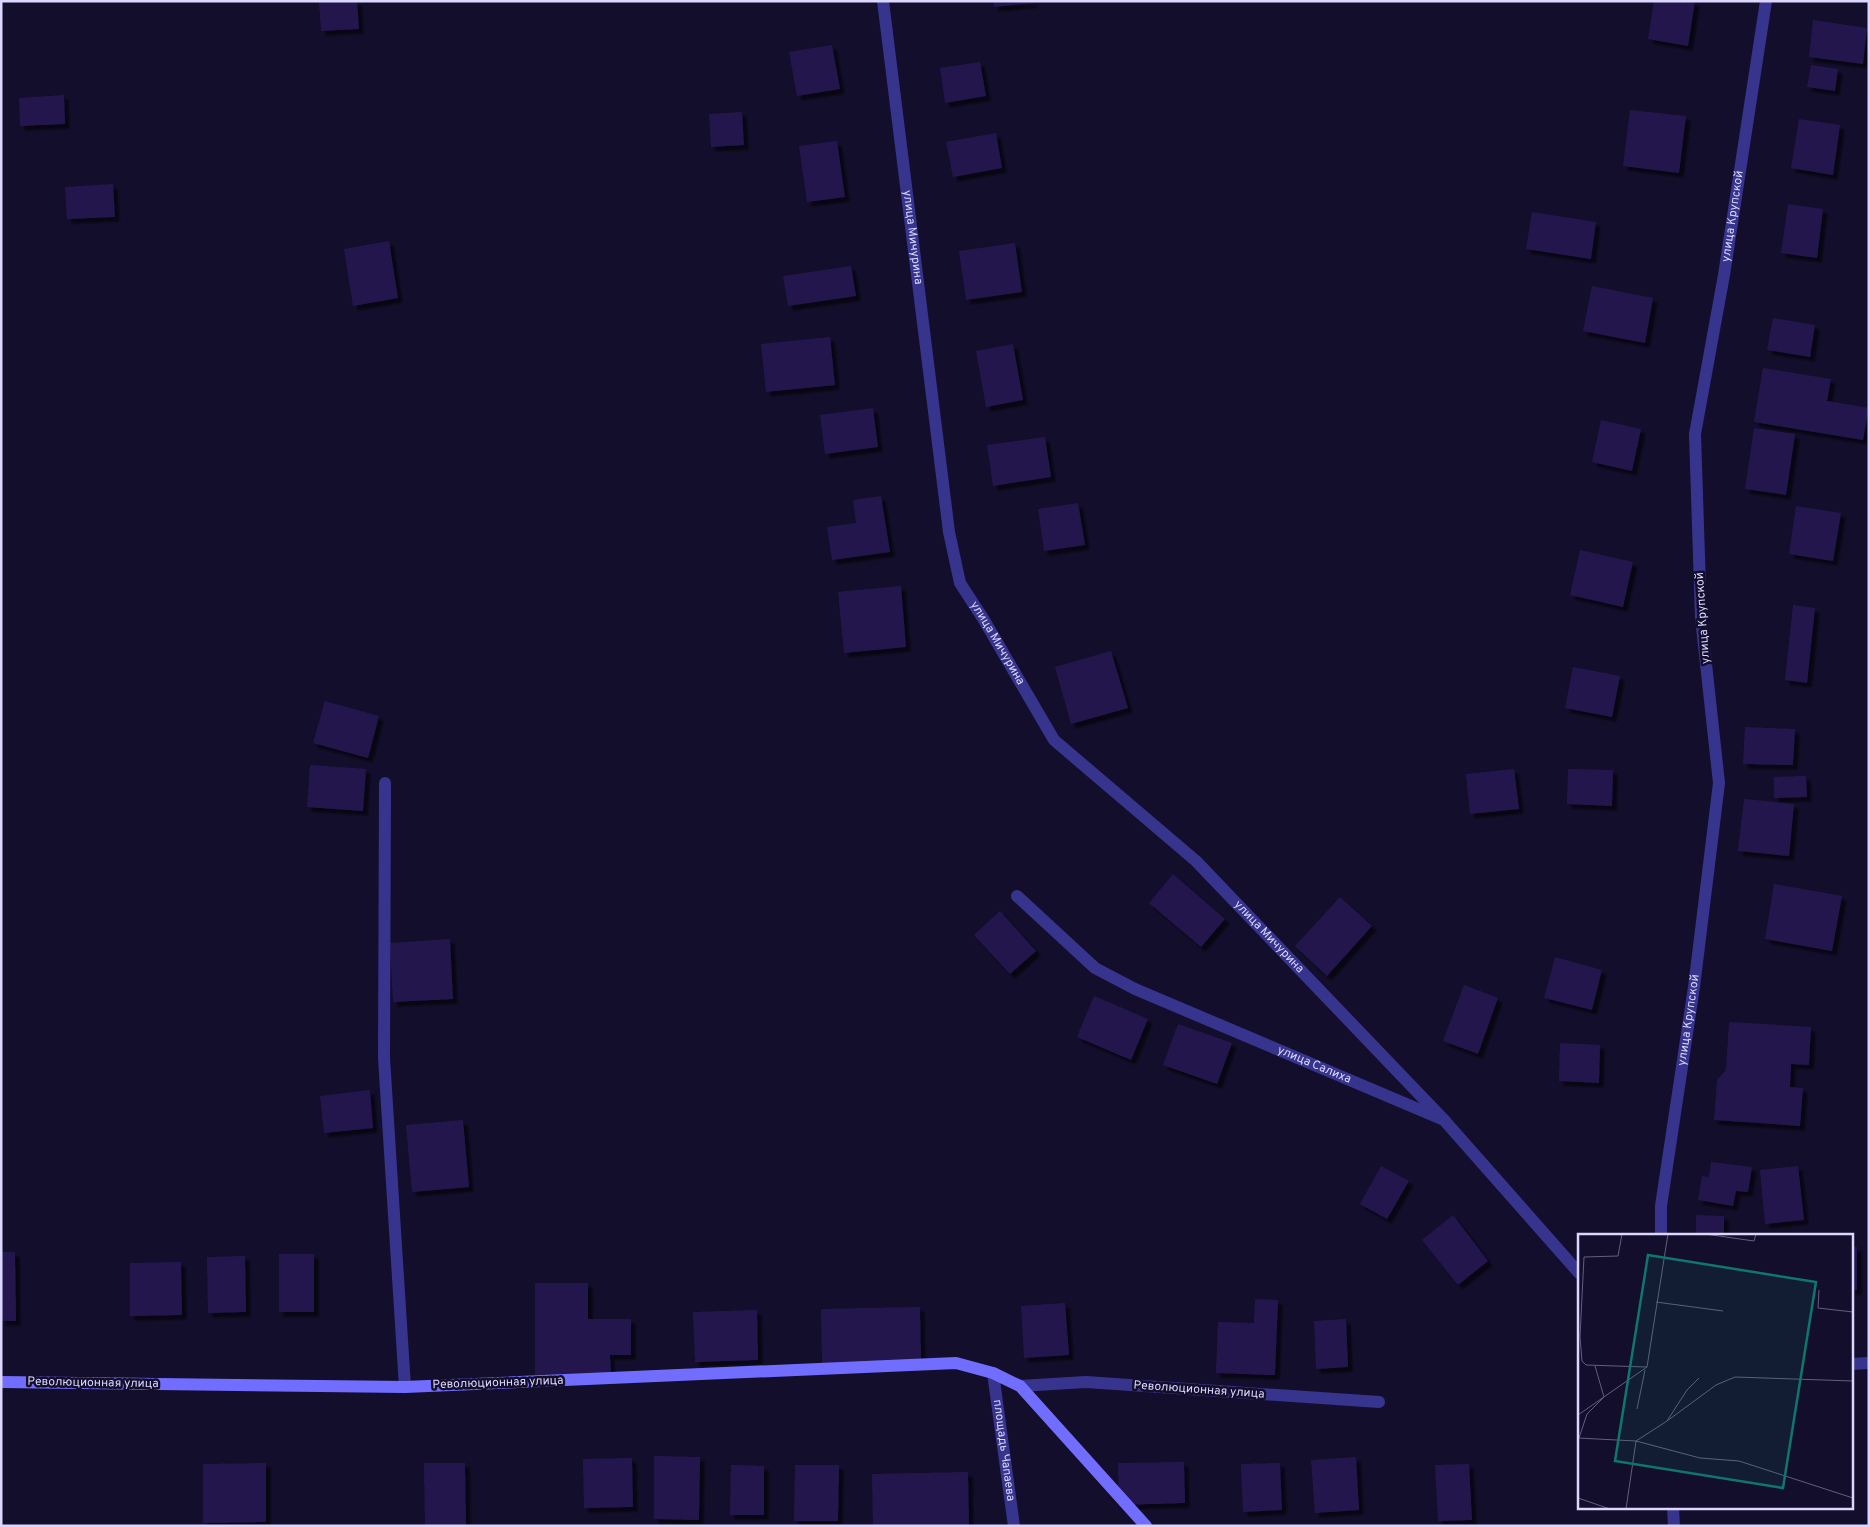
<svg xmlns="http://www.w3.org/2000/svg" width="1870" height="1527" font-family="Overpass,sans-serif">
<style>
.building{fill:#22184e;filter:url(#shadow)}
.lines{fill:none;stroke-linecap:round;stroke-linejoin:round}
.street{stroke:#37348e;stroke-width:12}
.secondary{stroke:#716eff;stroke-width:12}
.labels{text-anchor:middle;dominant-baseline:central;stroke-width:5;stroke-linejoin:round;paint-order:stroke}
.street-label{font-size:12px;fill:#dcd7ff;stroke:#130e2b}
.inset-road{fill:none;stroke:#635e80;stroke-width:1}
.view{fill:#0f766e;fill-opacity:0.15;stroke:#0f766e;stroke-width:2.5}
.inset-edge{fill:none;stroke:#dcd7ff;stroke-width:2.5}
</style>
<defs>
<filter id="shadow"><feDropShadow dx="4.5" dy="4.5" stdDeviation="1" flood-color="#0009"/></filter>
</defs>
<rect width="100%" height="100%" fill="#130e2b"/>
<g class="building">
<path d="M319,1h38l2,28 -38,2z"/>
<path d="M993,1h40v2l-39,4z"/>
<path d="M1654,1h41l-7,45 -40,-7z"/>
<path d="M1813,20l54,8 -4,36 -54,-7z"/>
<path d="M832,45l8,44 -43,7 -8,-44z"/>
<path d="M980,62l6,34 -41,7 -5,-35z"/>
<path d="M1811,65l27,4 -3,22 -28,-4z"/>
<path d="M64,95l1,29 -45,2 -1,-28z"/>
<path d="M1630,110l56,6 -7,57 -56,-7z"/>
<path d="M742,112l2,33 -33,2 -2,-33z"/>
<path d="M1799,119l41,6 -7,50 -42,-7z"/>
<path d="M996,133l6,35 -49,9 -7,-35z"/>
<path d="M837,141l8,56 -38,5 -8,-56z"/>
<path d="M113,184l2,33 -48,2 -2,-32z"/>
<path d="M1788,204l35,5 -6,49 -36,-5z"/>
<path d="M1532,212l64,10 -5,37 -65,-10z"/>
<path d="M389,241l9,57 -45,8 -9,-57z"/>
<path d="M1015,243l7,49 -56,8 -7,-49z"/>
<path d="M851,266l5,30 -68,10 -5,-30z"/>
<path d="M1592,286l61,12 -8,45 -62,-12z"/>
<path d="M1773,318l42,7 -5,32 -43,-7z"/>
<path d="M830,337l5,48 -69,7 -5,-48z"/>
<path d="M1013,344l10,56 -37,7 -10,-56z"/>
<path d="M1763,368l68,11 -4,22 42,7 -6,32 -109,-18z"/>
<path d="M873,408l5,39 -53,7 -5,-39z"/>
<path d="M1601,420l40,9 -9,42 -40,-9z"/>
<path d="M1754,428l41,6 -9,61 -41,-6z"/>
<path d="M1045,437l6,40 -58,9 -6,-41z"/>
<path d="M881,496l9,56 -58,8 -5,-33 29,-4 -3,-23z"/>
<path d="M1078,503l7,42 -41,6 -6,-42z"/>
<path d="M1796,506l45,7 -8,48 -44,-7z"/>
<path d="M1580,550l53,12 -10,45 -53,-12z"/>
<path d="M901,586l5,61 -62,6 -6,-61z"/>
<path d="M1793,605l22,3 -8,75 -22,-3z"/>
<path d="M1111,651l17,57 -57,16 -16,-57z"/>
<path d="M1573,667l47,9 -8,41 -47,-9z"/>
<path d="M325,701l54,15 -11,42 -55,-15z"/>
<path d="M1745,727l50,2 -2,36 -50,-1z"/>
<path d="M310,765l56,4 -3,42 -56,-4z"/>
<path d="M1514,769l5,40 -49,5 -4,-40z"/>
<path d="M1568,769l45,1 -1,36 -45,-2z"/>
<path d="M1806,776l1,21 -33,1v-21z"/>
<path d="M1744,799l50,5 -5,52 -51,-5z"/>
<path d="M1173,874l52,45 -24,28 -52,-44z"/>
<path d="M1774,884l68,12 -10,55 -67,-12z"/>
<path d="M1340,897l32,29 -45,50 -32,-30z"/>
<path d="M1000,911l36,40 -26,23 -36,-39z"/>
<path d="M450,939l3,60 -60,3 -3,-59z"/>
<path d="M1555,957l47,13 -10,40 -48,-12z"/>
<path d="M1464,985l34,13 -20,56 -35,-13z"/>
<path d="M1094,996l54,23 -17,41 -54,-23z"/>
<path d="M1729,1022l82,5 -2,38 -18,-1 -1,23 13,1 -3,38 -86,-6 3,-40 9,-10z"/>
<path d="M1178,1024l54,19 -15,41 -54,-19z"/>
<path d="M1560,1043l40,2 -1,38 -40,-2z"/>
<path d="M370,1090l3,38 -49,5 -4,-37z"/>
<path d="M463,1120l6,67 -57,5 -6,-67z"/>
<path d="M1711,1162l41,5 -4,25 -12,-1 -3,15 -35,-6 4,-24 7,1z"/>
<path d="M1381,1166l28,15 -22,38 -27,-15z"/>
<path d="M1798,1166l6,54 -39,4 -5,-54z"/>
<path d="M1453,1215l35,46 -30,24 -36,-45z"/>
<path d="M1696,1215l28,1v20h-28z"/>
<rect x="1851" y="1247" width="6" height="43"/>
<path d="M1,1252h14l1,69h-15z"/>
<rect x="279" y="1254" width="35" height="58"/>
<path d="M245,1256l1,56 -38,1 -1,-56z"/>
<path d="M181,1262l1,53 -52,1v-53z"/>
<path d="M535,1283h53v36h43v36h-21l1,19 -76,1z"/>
<path d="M1255,1299l23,1 -3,75 -59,-2 2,-51 36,1z"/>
<path d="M1065,1303l4,52 -45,3 -3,-52z"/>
<path d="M920,1307l1,55 -99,1 -1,-54z"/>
<path d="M757,1310l1,50 -63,2 -2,-50z"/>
<path d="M1346,1319l2,48 -32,2 -2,-48z"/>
<path d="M654,1456l46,1 -1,63 -45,-1z"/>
<path d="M1356,1457l3,53 -44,3 -4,-53z"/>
<path d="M632,1458l1,49 -49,1 -1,-49z"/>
<path d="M1184,1462l1,41 -66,2 -1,-42z"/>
<path d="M266,1463v59l-63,1v-59z"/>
<path d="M424,1463h41l1,63h-41z"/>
<path d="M1280,1463l2,47 -39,2 -2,-48z"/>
<path d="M1469,1464l3,56 -34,1 -3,-56z"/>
<path d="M731,1465l33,1v49h-34z"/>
<path d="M795,1465h44l-1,56h-44z"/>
<path d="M968,1472l1,54h-96l-1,-52z"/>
</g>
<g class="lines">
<g class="street">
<path id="s1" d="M883,1l66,531 11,51 24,37 70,120 142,121 248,259"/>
<path d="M385,783l-1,275 21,329"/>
<path id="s2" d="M1017,896l78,72 40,21 309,131 135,153"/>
<path id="s3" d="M1661,1236v-30l33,-219 25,-204 -18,-165 -6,-184 29,-159 42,-274"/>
<path d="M1851,1364l18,-1"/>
<path id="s4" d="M993,1373l21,153"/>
<path d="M1020,1386l66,-4 293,20"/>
<path d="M1673,1508l1,18"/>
</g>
<path class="secondary" d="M1,1382l404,5 551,-24 37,10 27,13 126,140"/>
</g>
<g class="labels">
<g class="street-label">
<text stroke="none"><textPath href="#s3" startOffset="1028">улица Крупской</textPath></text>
<text stroke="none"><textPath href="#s1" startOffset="238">улица Мичурина</textPath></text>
<text transform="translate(1703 618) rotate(-94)">улица Крупской</text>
<text stroke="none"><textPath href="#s1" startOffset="658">улица Мичурина</textPath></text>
<text stroke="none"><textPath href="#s1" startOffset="1062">улица Мичурина</textPath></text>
<text stroke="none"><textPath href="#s3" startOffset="218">улица Крупской</textPath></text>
<text stroke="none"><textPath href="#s2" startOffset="346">улица Салиха</textPath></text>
<text transform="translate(93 1383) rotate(1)">Революционная улица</text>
<text transform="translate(498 1383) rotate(-2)">Революционная улица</text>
<text transform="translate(1199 1390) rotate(4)">Революционная улица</text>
<text stroke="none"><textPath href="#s4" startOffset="78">площадь Чапаева</textPath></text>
</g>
</g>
<g transform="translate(1578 1234)">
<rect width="275" height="275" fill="#130e2b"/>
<path class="inset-road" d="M44,0l-4,22 -34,1 -4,80 2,24 4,4 61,2M127,0l49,7 2,-7M241,56l-1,18 35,4M78,68l67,9M69,133l21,-133M59,175l8,-39M0,181l69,-48M89,187l49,-36 19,-8 118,4M0,204l58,3 64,17 39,3 114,37M1,204l8,-24 17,-17 -9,-31M0,264l32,11M48,275l10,-68 31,-20 20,-31 12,-12"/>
<path class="view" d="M70,21l168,27 -33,206 -168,-27z"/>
<rect width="275" height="275" class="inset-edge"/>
</g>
<rect width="1870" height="1527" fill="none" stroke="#dcd7ff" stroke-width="5"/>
</svg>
